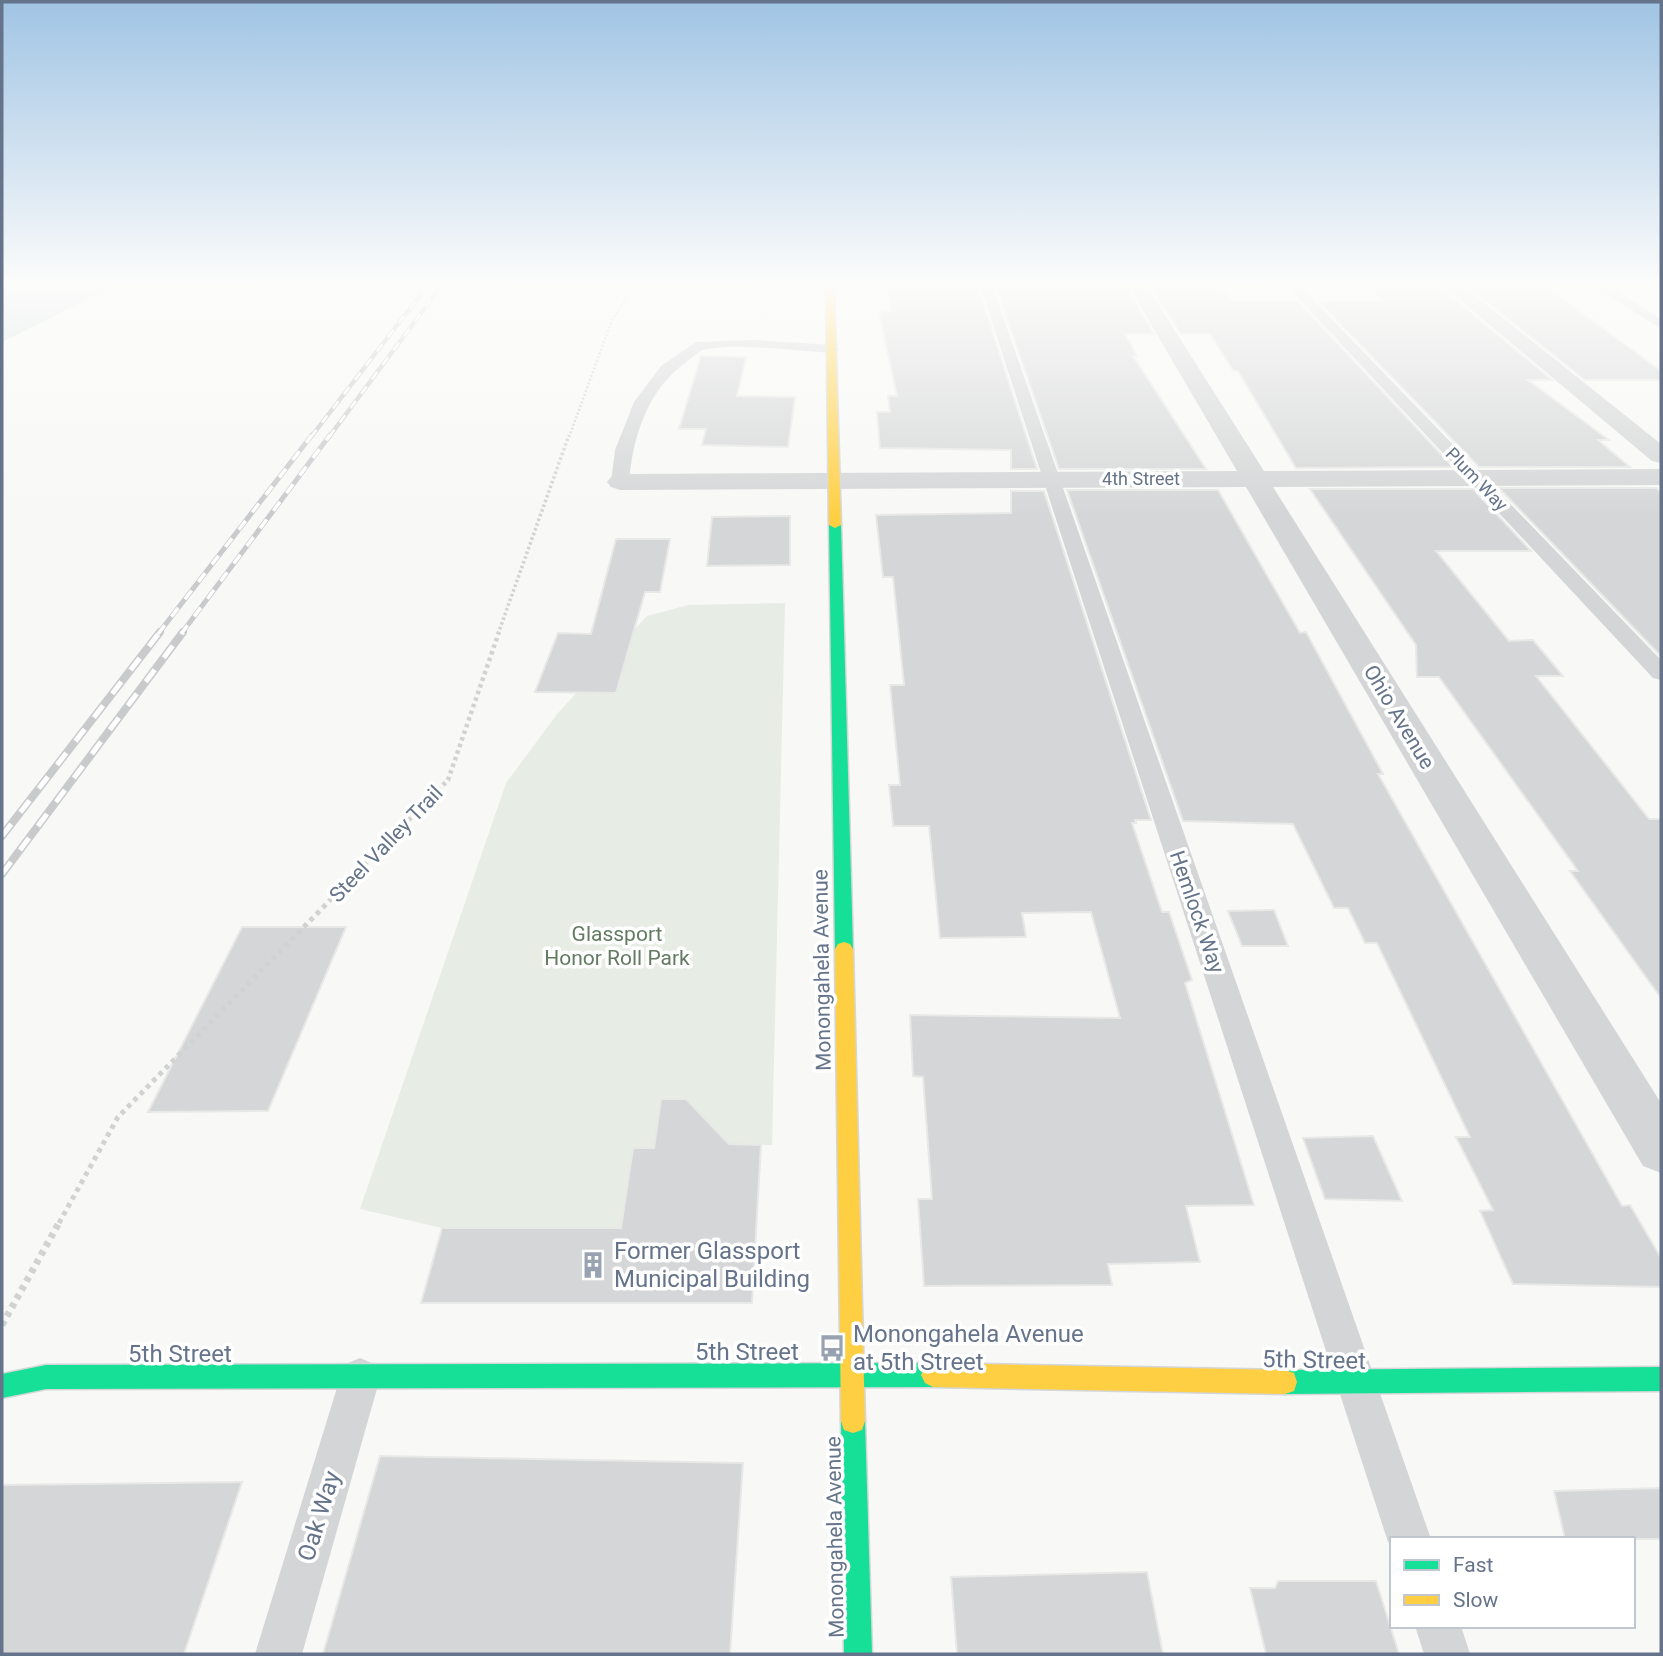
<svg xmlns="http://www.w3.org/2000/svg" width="1663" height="1656" font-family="Roboto,sans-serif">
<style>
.green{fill:#e7ece5}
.water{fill:#d4dbdf}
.building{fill:#d5d6d7;stroke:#e8e8e7;stroke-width:2}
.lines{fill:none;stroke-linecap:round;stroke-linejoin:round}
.fast-casing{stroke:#d4d6d8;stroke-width:3}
.slow-casing{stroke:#d4d6d8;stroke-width:3}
.path-far4{stroke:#d1d2d2;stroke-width:2.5;stroke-dasharray:2 2;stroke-linecap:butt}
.path-far3{stroke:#d1d2d2;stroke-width:3.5;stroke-dasharray:2.5 2.5;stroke-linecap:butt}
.path-far2{stroke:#d1d2d2;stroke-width:4.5;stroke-dasharray:3.5 3.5;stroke-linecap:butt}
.path-far1{stroke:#d1d2d2;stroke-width:5;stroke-dasharray:4.5 4.5;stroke-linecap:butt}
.path{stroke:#d1d2d2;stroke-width:7;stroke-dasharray:5 5;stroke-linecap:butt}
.lane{fill:#d4d5d6;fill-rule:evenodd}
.street{fill:#d4d5d6;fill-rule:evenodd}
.fast{fill:#16e098;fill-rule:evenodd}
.slow{fill:#ffcf43;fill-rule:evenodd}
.rail-far2-casing{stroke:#c9cacc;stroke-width:4.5}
.rail-far1-casing{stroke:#c9cacc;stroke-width:5}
.rail-casing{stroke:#c9cacc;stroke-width:8}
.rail-far2{stroke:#fff;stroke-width:2.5;stroke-dasharray:9;stroke-linecap:butt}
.rail-far1{stroke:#fff;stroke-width:3.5;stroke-dasharray:11;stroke-linecap:butt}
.rail{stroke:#fff;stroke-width:5;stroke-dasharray:15;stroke-linecap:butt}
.labels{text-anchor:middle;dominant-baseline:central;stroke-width:7;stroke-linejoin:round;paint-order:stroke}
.far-street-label{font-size:18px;fill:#65748a;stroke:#fff}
.street-label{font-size:21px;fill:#65748a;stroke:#fff}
.park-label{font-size:21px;fill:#627b61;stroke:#fff}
.near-poi-label{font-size:24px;fill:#65748a;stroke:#fff;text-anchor:start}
.near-street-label{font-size:24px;fill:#65748a;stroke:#fff}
</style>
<rect width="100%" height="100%" fill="#f8f8f7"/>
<path class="green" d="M785,603l-13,542 -61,-1 -50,-45 -7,49h-21l-12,80h-179l-82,-19 146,-426 52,-70 89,-97 41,-11z"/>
<path class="water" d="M2,285h114l-114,57z"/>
<g class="building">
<path d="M998,285h127l29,49h-29l12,22h-4l73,113h-147l-63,-182h3z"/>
<path d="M1149,285h69l14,16h66l155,166 -157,1 -58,-97 -5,-1 -23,-36h-29z"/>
<path d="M1544,285l117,86v9h-76l-118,-94z"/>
<path d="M978,287l59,182h-26v-19l-131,-2 -3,-36h13l-2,-16h9l-18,-84 13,-1 -6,-23z"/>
<path d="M1368,287h72l112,93h-24l81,60h-11l32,27h-151l-161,-166h64z"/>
<path d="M701,356l45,1 -9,39 58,1 -7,50 -86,-2 4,-16h-27z"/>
<path d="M1499,488h157l5,4v164z"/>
<path d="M1310,489h163l58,62h-95l73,90 24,-1 30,36h-27l113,143h12v179l-91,-127h8l-139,-194h-22l-1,-32z"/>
<path d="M1067,490h151l82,143 6,-1 77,142h-5l244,432 8,-1 31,53v29l-148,-3 -33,-73 13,-1 -37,-73h14l-93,-194h-12l-17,-35h-14l-41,-84 -110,-3z"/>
<path d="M1011,491h33l107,329h-16l1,3h-4l30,89h7l23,68 -7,3 69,222 -68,1 14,56 -92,2 4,21 -188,1 -6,-87h14l-9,-122 -10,-1 -3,-61 210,3 -29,-106 -69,1 4,24 -86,1 -11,-112h-36l-4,-41h11l-10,-100h14l-11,-108h-10l-7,-62 135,-2z"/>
<path d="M790,516v49l-83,1 5,-49z"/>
<path d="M616,539h54l-10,53h-15l-29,101 -81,-1 23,-59 33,1z"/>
<path d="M1274,910l14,36h-46l-14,-35z"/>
<path d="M242,927h104l-78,184 -120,1z"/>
<path d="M661,1099h25l43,45 32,1 -9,158h-331l21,-75h179l12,-80h21z"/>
<path d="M1373,1136l29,65 -77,-2 -22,-61z"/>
<path d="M380,1456l363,7 -13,191h-407z"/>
<path d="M242,1482l-58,172h-182v-169z"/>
<path d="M1661,1488v51h-96l-11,-48z"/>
<path d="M1147,1572l16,82h-206l-6,-77z"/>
<path d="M1278,1581h98l23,73h-133l-16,-66h25z"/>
</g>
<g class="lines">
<defs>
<g id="fast">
<path d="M835,522l6,3 12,424 -3,5 -6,2 -6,-2 -3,-5 -6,-424z"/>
<path d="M933,1363l8,4 4,8 -4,8 -8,4 -887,2 -44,9v-24l44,-9z"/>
<path d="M1661,1367v24l-376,3 -9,-3 -3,-9 3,-9 9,-3z"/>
<path d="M853,1409l9,3 3,9 7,233h-28l-3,-233 3,-9z"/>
</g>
<g id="slow">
<path d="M826,285h8l7,240 -6,3 -6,-3z"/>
<path d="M844,942l6,2 3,5 12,472 -3,9 -9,3 -9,-3 -3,-9 -6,-472 3,-5z"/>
<path d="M933,1363l352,7 9,3 3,9 -3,9 -9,3 -352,-7 -8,-4 -4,-8 4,-8z"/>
</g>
</defs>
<use href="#fast" class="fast-casing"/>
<use href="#slow" class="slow-casing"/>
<path class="path-far4" d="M569,437l43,-117 24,-35"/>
<path class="path-far3" d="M498,634l71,-199"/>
<path class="path-far2" d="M340,890l108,-110 51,-148"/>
<path class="path-far1" d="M59,1223l59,-106 224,-229"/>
<path class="path" d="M2,1325l58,-104"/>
<g class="lane">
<path d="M980,285h12l439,1254h-39v12l-5,-12z"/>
<path d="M1286,285h13l362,375v20l-8,-2z"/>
<path d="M1592,285h14l55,34v10z"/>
<path d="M756,340l76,5 7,4 -7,4c-40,-2 -85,-10 -125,-4 -7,1 -13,7 -18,11 -41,28 -56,75 -60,122l-3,4h-12l-3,-4 4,-32 19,-48 27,-36 35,-24z"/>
<path d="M360,1358l14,6 6,14 -78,276h-47l85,-276 6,-14z"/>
<path d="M1415,1626h46l9,28h-46z"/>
</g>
<g class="street">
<path d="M1128,285h18l118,186 397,-2v16l-388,2 388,616v70l-18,-7 -397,-679 -626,3 -9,-3 -4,-5 4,-5 9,-3 617,-3z"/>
<path d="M1442,285h20l199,159v19l-9,-2z"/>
</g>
<use href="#fast" class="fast"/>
<use href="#slow" class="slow"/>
<defs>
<g id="rail-far2">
<path d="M311,437l117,-152"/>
<path d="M329,437l113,-152"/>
</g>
<g id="rail-far1">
<path d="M158,634l154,-199"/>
<path d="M181,634l149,-199"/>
</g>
<g id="rail">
<path d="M2,836l158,-204"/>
<path d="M2,874l181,-242"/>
</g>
</defs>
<use href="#rail-far2" class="rail-far2-casing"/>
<use href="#rail-far1" class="rail-far1-casing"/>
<use href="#rail" class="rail-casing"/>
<use href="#rail-far2" class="rail-far2"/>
<use href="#rail-far1" class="rail-far1"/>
<use href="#rail" class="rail"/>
</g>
<linearGradient id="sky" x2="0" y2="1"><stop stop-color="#a0c4e4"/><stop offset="0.55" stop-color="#fcfcfb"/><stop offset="1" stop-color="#fcfcfb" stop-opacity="0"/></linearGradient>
<rect width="1663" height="517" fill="url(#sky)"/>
<defs>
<symbol id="building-bare" viewBox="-9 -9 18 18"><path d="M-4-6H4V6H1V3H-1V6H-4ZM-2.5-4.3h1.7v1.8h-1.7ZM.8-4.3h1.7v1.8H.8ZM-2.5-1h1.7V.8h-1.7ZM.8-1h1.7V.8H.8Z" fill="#98a2b0" stroke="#fff" stroke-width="2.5" paint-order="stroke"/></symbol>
<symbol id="bus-bare" viewBox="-9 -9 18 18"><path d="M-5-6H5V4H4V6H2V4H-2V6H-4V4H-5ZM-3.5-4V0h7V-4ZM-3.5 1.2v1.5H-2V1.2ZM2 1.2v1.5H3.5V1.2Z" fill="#98a2b0" stroke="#fff" stroke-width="2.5" paint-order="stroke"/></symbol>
</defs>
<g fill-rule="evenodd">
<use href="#building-bare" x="574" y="1246" width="38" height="38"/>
<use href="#bus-bare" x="813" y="1329" width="38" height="38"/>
</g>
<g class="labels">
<g class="far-street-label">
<text x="1141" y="478">4th Street</text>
<text transform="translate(1477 479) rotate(46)">Plum Way</text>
</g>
<g class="street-label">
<text transform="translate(1399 717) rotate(59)">Ohio Avenue</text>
<text transform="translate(386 844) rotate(-46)">Steel Valley Trail</text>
<text transform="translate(1197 912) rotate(71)">Hemlock Way</text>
<text transform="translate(822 970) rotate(-91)">Monongahela Avenue</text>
<text transform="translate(835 1537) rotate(-91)">Monongahela Avenue</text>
</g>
<g class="park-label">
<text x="617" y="934">Glassport<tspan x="617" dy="24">Honor Roll Park</tspan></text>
</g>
<g class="near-poi-label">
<text x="614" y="1251">Former Glassport<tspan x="614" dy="28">Municipal Building</tspan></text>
<text x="853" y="1334">Monongahela Avenue<tspan x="853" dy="28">at 5th Street</tspan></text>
</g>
<g class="near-street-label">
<text x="747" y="1352">5th Street</text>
<text x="180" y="1354">5th Street</text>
<text transform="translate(1314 1360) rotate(1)">5th Street</text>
<text transform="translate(319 1516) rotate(-73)">Oak Way</text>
</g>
</g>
<rect width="1663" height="1656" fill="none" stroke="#65748a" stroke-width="7"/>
<rect x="1390" y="1537" width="245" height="91" fill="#ffffff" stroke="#c1c7d0" stroke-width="2"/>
<rect x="1404" y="1560" width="35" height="10" fill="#16e098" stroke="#c1c7d0" stroke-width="2"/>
<text x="1453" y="1572" font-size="21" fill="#65748a">Fast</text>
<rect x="1404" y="1595" width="35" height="10" fill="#ffcf43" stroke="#c1c7d0" stroke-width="2"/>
<text x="1453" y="1607" font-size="21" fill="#65748a">Slow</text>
</svg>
